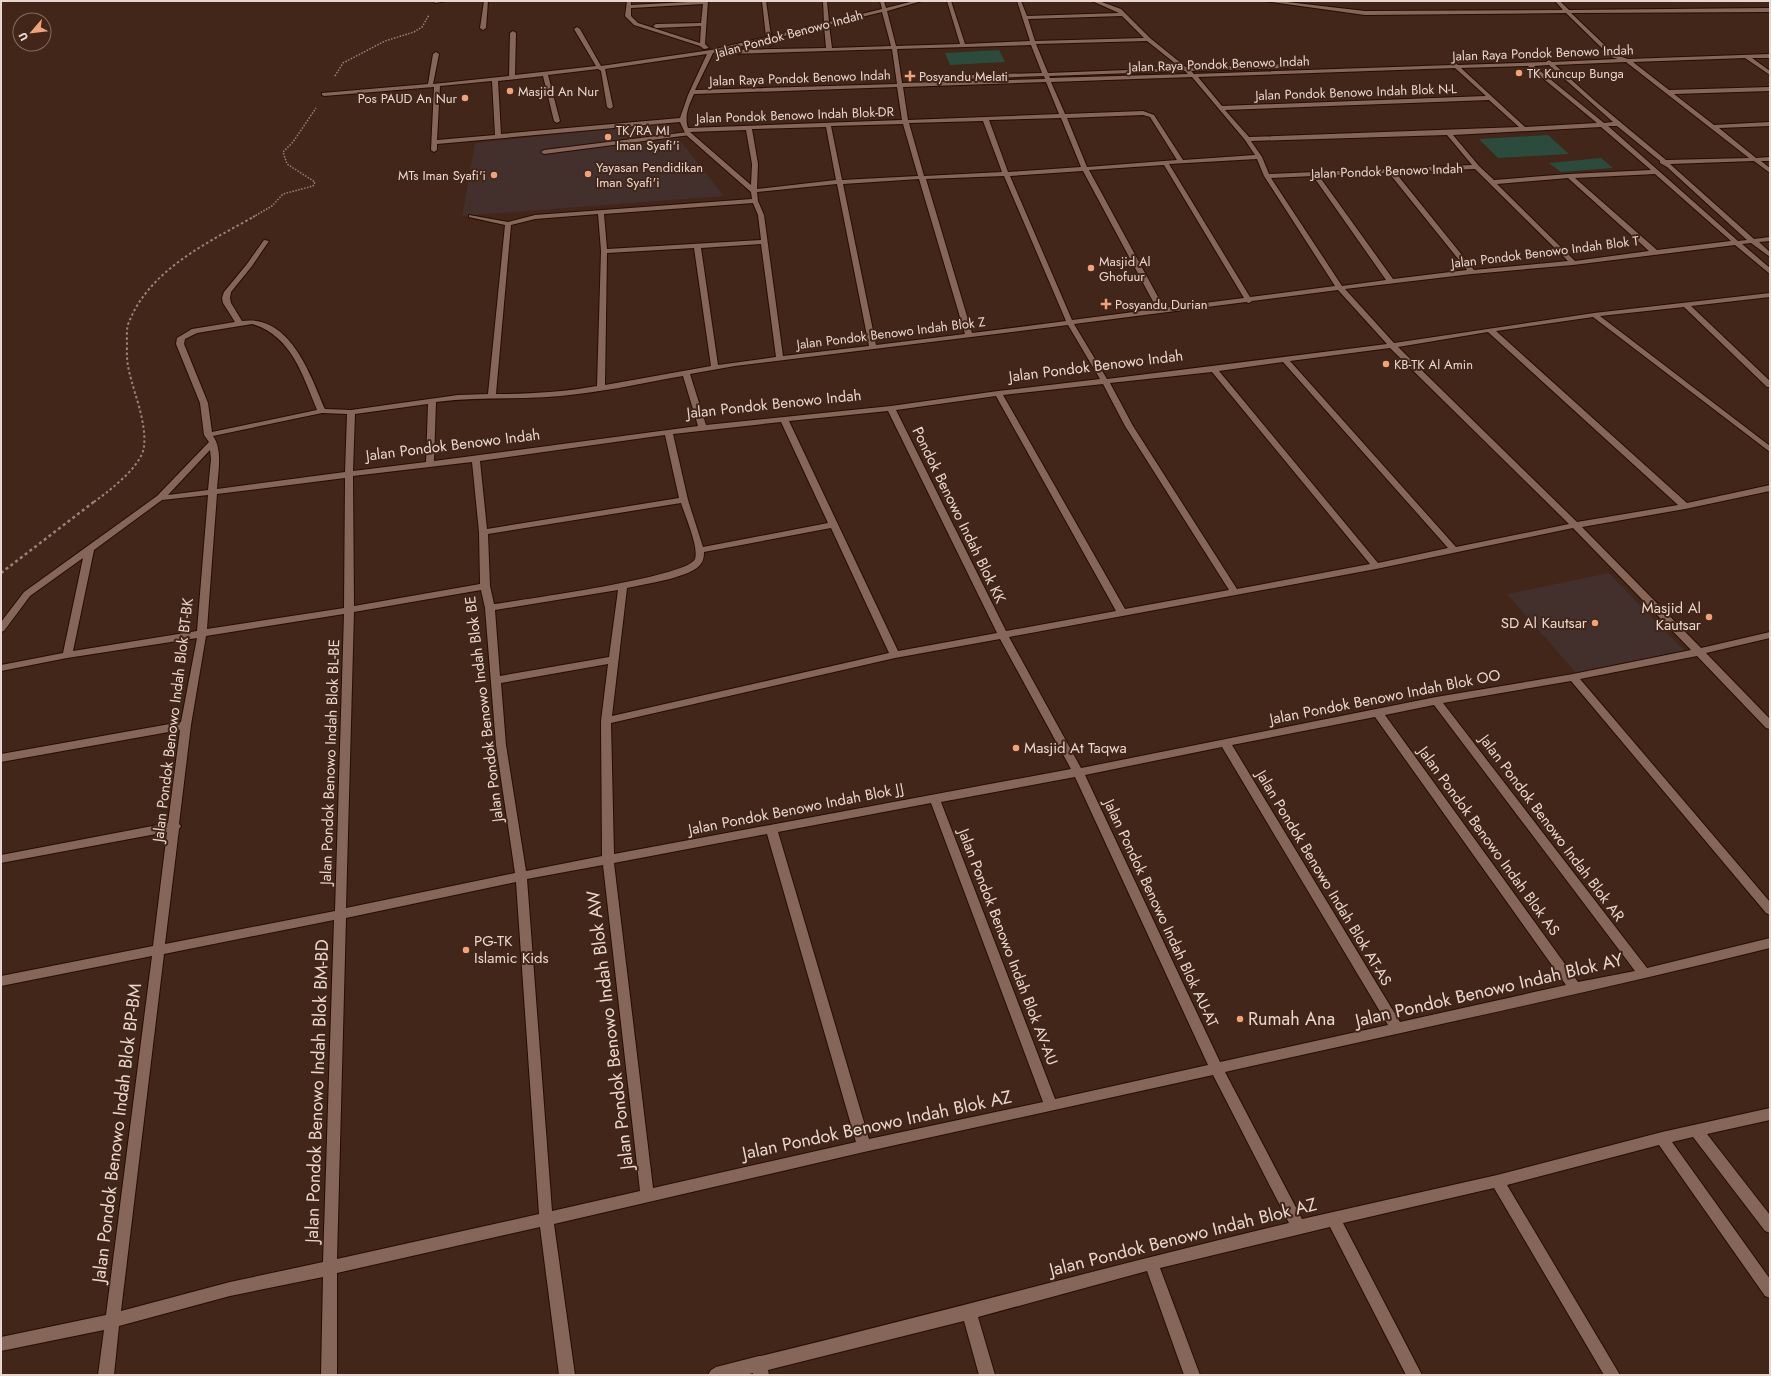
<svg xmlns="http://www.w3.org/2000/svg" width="1771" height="1376" font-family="Jost,sans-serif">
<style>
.education{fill:#432f2c}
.green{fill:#2b4b3c}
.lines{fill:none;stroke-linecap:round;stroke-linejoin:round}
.service-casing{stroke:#260e03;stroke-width:2}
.minor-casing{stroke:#260e03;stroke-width:2}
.path-far2{stroke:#9a8479;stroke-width:1.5;stroke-dasharray:1.5 1.5;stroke-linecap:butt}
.path-far1{stroke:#9a8479;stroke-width:2;stroke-dasharray:2.5 2.5;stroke-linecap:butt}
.path{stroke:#9a8479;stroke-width:2.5;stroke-dasharray:3 3;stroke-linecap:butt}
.service{fill:#866658;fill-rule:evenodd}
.minor{fill:#866658;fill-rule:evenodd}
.poi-dot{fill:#f1a27b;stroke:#412619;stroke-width:1.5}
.labels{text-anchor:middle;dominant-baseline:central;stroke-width:4;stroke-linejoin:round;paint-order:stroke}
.far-street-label{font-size:13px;fill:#e9d6ce;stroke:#412619}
.far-poi-label{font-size:13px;fill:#e9d6ce;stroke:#412619;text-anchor:start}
.street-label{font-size:15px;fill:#e9d6ce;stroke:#412619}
.poi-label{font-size:15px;fill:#e9d6ce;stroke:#412619;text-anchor:end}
.near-street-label{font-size:18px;fill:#e9d6ce;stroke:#412619}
.near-poi-label{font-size:18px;fill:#e9d6ce;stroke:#412619;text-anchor:start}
</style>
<rect width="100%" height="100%" fill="#412619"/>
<g class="education">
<path d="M666,123l58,73 -262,20 13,-73z"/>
<path d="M1609,573l77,79 -110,21 -69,-79z"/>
</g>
<g class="green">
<path d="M999,50l6,12 -55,3 -5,-12z"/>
<path d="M1548,135l21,19 -71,4 -19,-19z"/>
<path d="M1601,158l12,10 -52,4 -12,-9z"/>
</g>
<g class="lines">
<defs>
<path id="service" d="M688,132l2,1v2l-146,19 -3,-2 3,-2z"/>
<g id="minor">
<path d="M433,1h14l-12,2z"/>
<path d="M484,1h4l-2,27 -3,2 -3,-2z"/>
<path d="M627,1h4v4l77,-4 -3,43 4,4 -5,1 -4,-3 -66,-21 -9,-9zM703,4l-2,19 -45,1 -3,2 3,2 45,-2 -1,17 -62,-20 -7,-7v-8z"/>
<path d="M762,1h4l5,35 53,-13 -1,-22h4l2,21 53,-13 -2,-8h4l2,7 28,-7h8l-35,10 9,35 64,-2 -13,-43h4l14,43 65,-3 -13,-40h4l6,15 92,-3 -27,-12h7l22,8 29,29 37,30 100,-4 3,2 -3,2 -96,3 3,3 258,-9 3,-2 3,2 88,-3 3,-2 3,2 66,-3 -7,-2 -45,-44 -201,2 -101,-14h14l87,10 198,-1 -8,-9h5l9,9 201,-2v4l-199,1 44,42 13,4 142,-5v4h-18l18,13v4l-25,-17 -112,4 36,28 101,-3v4l-96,3 40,31 56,-3v4l-51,2 37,30 14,-1v4h-9l9,7v5l-16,-12 -84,3 84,75 16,-2v4l-11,1 11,10v5l-19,-14 -9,1 28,24v6l-35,-29 -162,20 -101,9 -127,15 49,54 200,-30 176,-20v4l-79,9 79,75v6h-3l-83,-80 -84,9 170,130v6l-177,-135 -97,14 191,172 83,-18v6l-85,18 -103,18 119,121 69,-16v6l-64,15 64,66v10l-4,-1 -69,-72 -117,23 190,223v13l-4,-2 -195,-232 -128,22 204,265 123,-30v10c-181,45 -363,83 -545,124l77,147 195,-44 165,-43 108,-24v12l-63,14 63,81v18l-5,-2 -72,-94 -21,5 98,137v19l-5,-2 -106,-151 -152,40 113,190h-16l-110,-187 -151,35 79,152h-16l-76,-148 -170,41 40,107h-16l-37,-104 -169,46 17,58h-16l-15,-54 -196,49 1,5h-16v-2l-7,2h-38l3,-5 5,-3 43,-11h2c176,-43 352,-91 528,-133l-76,-148 -349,77 -310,72 21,151h-16l-19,-148 -203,46v102h-16l2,-98 -93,19 -111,30 -5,49h-16l6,-45 -103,21v-14l105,-22 46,-359 -151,30v-10l152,-30 14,-114 -166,31v-8l167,-32 12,-93 -179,32v-8l180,-32 16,-84 -130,20 -66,13v-6l62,-12 20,-95 -53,38 -26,35 -3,1v-10l23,-30 133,-96 52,-54 -5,-7 -4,-32 -24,-59 1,-6 15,-9 43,-7 -12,-19 -1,-5 2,-6 23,-28 17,-24 5,1 -17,25 -21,26 -1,6 1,5 11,18c48,-7 68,53 83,88l26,1 107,-15 30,-1 17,-169 -36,-8v-2l39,7 27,-7 217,-16 -1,-7 -65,-57 -6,-13 -243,22v6l-3,2 -3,-2 3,-63 -110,9 -2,-1v-2l106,-9 5,-30 3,-2 3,2 -6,30 76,-8 1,-43 3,-2 3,2 -1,42 81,-9 -22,-37 3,-2 3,2 21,37 110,-16 55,-13zM882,12l9,34 -59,2 -3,-23zM1122,16l22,22 -109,3 -7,-22zM824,26l2,22 -99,2 -3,2 3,2 165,-5 5,35 -202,6 18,-37 54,-13v4l3,2 3,-2 -1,-5zM1147,41l34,27 -133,5 -12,-29zM1031,45l11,28 -78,2 -3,2 3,2 80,-3 1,3 -143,4 -5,-34zM707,54l-19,41 -8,23 -179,16 -3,-53 45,-5 11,45 3,2 3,-2 -12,-46 50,-6 3,2 6,36 3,2 3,-2 -8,-38zM1626,62l123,96 -83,2 -71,-59 -40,-36zM1549,65l64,57 -9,1 -70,-57zM1528,66l69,57 -72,4 -64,-59zM1455,68l31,28 -264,10 -24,-29zM1185,71l3,3 -138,4 -1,-2zM1192,77l53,63 10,15 -72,5 -29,-45 -11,-4 -78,3 -14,-32zM492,81l3,54 -58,5 3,-54zM1046,82l13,32 -151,6 -5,-33zM897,87l5,33 -214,8c-4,-12 1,-23 6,-34zM1489,100l30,27 -270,10 -24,-27zM1143,115l7,2 27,43 -90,7 -20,-49zM1061,118l20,49 -73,5 -19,-52zM983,121l19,51 -78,4 -15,-53zM903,124l15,52 -76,4 -11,-54zM1608,126h9l43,35v2l7,4 80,73 -9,1zM826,127l10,53 -79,9 1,-25 -6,-35zM1601,127l50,43 -82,4 -75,6 -15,-14 -26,-31zM746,130l6,34 -1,21 -61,-53zM1447,135l25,30 -203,9 -7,-17 -11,-16zM1257,159l7,17 71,110 -85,11 -81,-133zM1164,165l80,133 -80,10 -75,-138zM1475,169l93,92 -94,9 -79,-98zM1083,171l74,138 -85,11 -62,-144zM1389,173l78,97 -74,9 -74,-103zM1655,174l76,67 -74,9 -82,-72zM1004,176l62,145 -94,12 -46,-154zM1313,176l73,104 -44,6 -71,-108zM1568,178l81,73 -74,10 -78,-77zM919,179l46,155 -89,11 -33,-161zM837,184l32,162 -86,10 -19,-141 -6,-14 -1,-9zM753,203l5,12 3,25 -154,9 -3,-35zM598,214l3,37 -4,135c-33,6 -67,8 -101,8l15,-169 24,-6zM761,244l15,113 -58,8 -17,-117zM694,248l17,118 -106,19 2,-132zM1338,290l49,54 -280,35 -33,-55 172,-22 3,1 3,-2zM252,324c39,11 51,52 65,86l-105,22 -4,-29 -24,-59 1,-5 12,-6zM1068,325l32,54 -102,12 -107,15 -185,19 -16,-51 45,-8zM1488,332l190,173 -101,17 -179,-175zM1390,348l179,176 -113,23 -166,-186zM1283,362l165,186 -70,15 -159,-192zM1212,372l158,192 -133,25 -104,-163 -23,-43zM683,376l15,50 -264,35 2,-59c47,-6 95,-1 142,-8 35,-4 70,-12 105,-18zM1103,384l22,42 104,164 -104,19 -122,-214zM996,396l120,215 -110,20 -110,-221zM428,404l-2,58 -73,9 2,-57zM888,411l109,222 -99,18 -109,-230zM322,413l25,1 -2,58 -128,17c1,-17 6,-39 -4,-53zM781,422l47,101 -125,24 -15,-47 -15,-66zM665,435l14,63 -192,31 -7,-68zM210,450l1,9 -3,31 -40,5zM472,462l7,70 1,52 -126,22 -1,-130zM345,478l-1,130 -137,21 10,-135zM208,495l-11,136 -124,20 21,-101 68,-50zM681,503c4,13 18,44 14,56 -7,18 -175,41 -201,45l-4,-18 -2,-52zM831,528l58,125 -277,63 15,-128c18,-4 60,-10 72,-22 4,-4 5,-8 5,-14zM1573,528l118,122 -118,24 -137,23 -355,71 -72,-131 367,-68zM481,590l4,18 11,137 19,128 -169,35 8,-296zM618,590l-9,67 -109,19 -5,-66zM344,614l-9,297 -170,33 14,-115 2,-3 -2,-2 12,-99 15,-89zM1000,639l71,130 -457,85 -3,-131 284,-65zM608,664l-7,57 1,135 -76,15 -20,-126 -5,-62zM1434,705l201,266 -57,11 -193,-267zM1375,717l191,268 -166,37 -168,-277zM1222,747l166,278 -168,37 -135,-287zM1075,777l133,288 -153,34 -114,-297zM931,803l112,299 -174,37 -91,-307zM767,834l89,308 -203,46 -39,-325zM603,865l37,326 -88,20 -25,-332zM516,882l23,332 -202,45 9,-341zM334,920l-11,342 -93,20 -109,29 43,-357z"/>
</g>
</defs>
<use href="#service" class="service-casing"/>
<use href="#minor" class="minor-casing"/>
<g class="path-far2">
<path d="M335,76l8,-13 42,-22 29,-9 8,-5 7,-12"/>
<path d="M253,217l19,-11 11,-12 30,-8 2,-4 -28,-18 -4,-12 10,-10 23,-34"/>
</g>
<path class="path-far1" d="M94,502c15,-11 47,-35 50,-55 2,-17 -4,-38 -9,-54 -5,-18 -9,-28 -8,-47 0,-8 -1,-18 2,-24 21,-53 80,-80 126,-106"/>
<path class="path" d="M1,573l94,-72"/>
<use href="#service" class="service"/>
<use href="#minor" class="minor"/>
</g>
<g class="poi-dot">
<circle cx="1519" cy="73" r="4"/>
<path d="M908 70h4v4h4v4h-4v4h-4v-4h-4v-4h4z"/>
<circle cx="510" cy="91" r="4"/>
<circle cx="465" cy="98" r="4"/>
<circle cx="608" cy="137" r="4"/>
<circle cx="588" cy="174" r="4"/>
<circle cx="494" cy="175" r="4"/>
<circle cx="1091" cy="268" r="4"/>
<path d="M1104 298h4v4h4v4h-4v4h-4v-4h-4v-4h4z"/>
<circle cx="1386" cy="364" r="4"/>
<circle cx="1709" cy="617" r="4"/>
<circle cx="1595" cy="623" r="4"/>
<circle cx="1016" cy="748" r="4"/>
<circle cx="466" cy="950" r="4"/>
<circle cx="1240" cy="1019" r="4"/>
</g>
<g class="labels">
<g class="far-street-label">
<text transform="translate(789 34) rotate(-15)">Jalan Pondok Benowo Indah</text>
<text transform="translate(1543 53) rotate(-2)">Jalan Raya Pondok Benowo Indah</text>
<text transform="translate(1219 64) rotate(-2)">Jalan Raya Pondok Benowo Indah</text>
<text transform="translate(800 78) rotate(-2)">Jalan Raya Pondok Benowo Indah</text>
<text transform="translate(1356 92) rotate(-2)">Jalan Pondok Benowo Indah Blok N-L</text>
<text transform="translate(795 115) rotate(-2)">Jalan Pondok Benowo Indah Blok-DR</text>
<text transform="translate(1387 171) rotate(-2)">Jalan Pondok Benowo Indah</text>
<text transform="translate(1545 252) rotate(-7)">Jalan Pondok Benowo Indah Blok T</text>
<text transform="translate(891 333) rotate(-7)">Jalan Pondok Benowo Indah Blok Z</text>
</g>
<g class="far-poi-label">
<text x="1527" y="73">TK Kuncup Bunga</text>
<text x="919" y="76">Posyandu Melati</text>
<text x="518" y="91">Masjid An Nur</text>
<text x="457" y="98" text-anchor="end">Pos PAUD An Nur</text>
<text x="616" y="130">TK/RA MI<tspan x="616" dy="15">Iman Syafi'i</tspan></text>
<text x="596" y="167">Yayasan Pendidikan<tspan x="596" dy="15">Iman Syafi'i</tspan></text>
<text x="486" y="175" text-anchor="end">MTs Iman Syafi'i</text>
<text x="1099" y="261">Masjid Al<tspan x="1099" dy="15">Ghofuur</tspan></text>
<text x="1115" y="304">Posyandu Durian</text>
<text x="1394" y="364">KB-TK Al Amin</text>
</g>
<g class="street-label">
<text transform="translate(1096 366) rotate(-7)">Jalan Pondok Benowo Indah</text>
<text transform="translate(774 404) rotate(-6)">Jalan Pondok Benowo Indah</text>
<text transform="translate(453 445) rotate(-7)">Jalan Pondok Benowo Indah</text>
<text transform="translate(959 515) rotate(64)">Pondok Benowo Indah Blok KK</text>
<text transform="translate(1385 697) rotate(-11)">Jalan Pondok Benowo Indah Blok OO</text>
<text transform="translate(484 709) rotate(-97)">Jalan Pondok Benowo Indah Blok BE</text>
<text transform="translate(173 720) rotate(-83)">Jalan Pondok Benowo Indah Blok BT-BK</text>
<text transform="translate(330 762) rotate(-88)">Jalan Pondok Benowo Indah Blok BL-BE</text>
<text transform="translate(796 809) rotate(-11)">Jalan Pondok Benowo Indah Blok JJ</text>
<text transform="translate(1552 828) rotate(53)">Jalan Pondok Benowo Indah Blok AR</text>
<text transform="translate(1489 841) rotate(54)">Jalan Pondok Benowo Indah Blok AS</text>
<text transform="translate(1324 878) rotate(59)">Jalan Pondok Benowo Indah Blok AT-AS</text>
<text transform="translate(1161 913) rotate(65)">Jalan Pondok Benowo Indah Blok AU-AT</text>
<text transform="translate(1008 947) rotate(69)">Jalan Pondok Benowo Indah Blok AV-AU</text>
</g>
<g class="poi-label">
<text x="1701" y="608">Masjid Al<tspan x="1701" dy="17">Kautsar</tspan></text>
<text x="1587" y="623">SD Al Kautsar</text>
<text x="1024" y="748" text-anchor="start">Masjid At Taqwa</text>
<text x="474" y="941" text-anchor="start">PG-TK<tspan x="474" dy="17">Islamic Kids</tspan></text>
</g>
<g class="near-street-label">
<text transform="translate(1489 990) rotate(-13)">Jalan Pondok Benowo Indah Blok AY</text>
<text transform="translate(610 1030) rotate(-97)">Jalan Pondok Benowo Indah Blok AW</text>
<text transform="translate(317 1091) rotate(-88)">Jalan Pondok Benowo Indah Blok BM-BD</text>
<text transform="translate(877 1125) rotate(-12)">Jalan Pondok Benowo Indah Blok AZ</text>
<text transform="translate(117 1133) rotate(-83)">Jalan Pondok Benowo Indah Blok BP-BM</text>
<text transform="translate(1183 1237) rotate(-14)">Jalan Pondok Benowo Indah Blok AZ</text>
</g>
<g class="near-poi-label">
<text x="1248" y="1019">Rumah Ana</text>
</g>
</g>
<rect width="1771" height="1376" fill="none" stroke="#e9d6ce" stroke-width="4"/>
<g transform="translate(32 32) rotate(242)"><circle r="19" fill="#412619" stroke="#846c61"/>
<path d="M0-3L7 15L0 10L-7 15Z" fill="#f1a27b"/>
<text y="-6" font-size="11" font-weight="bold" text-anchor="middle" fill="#e9d6ce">U</text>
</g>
</svg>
